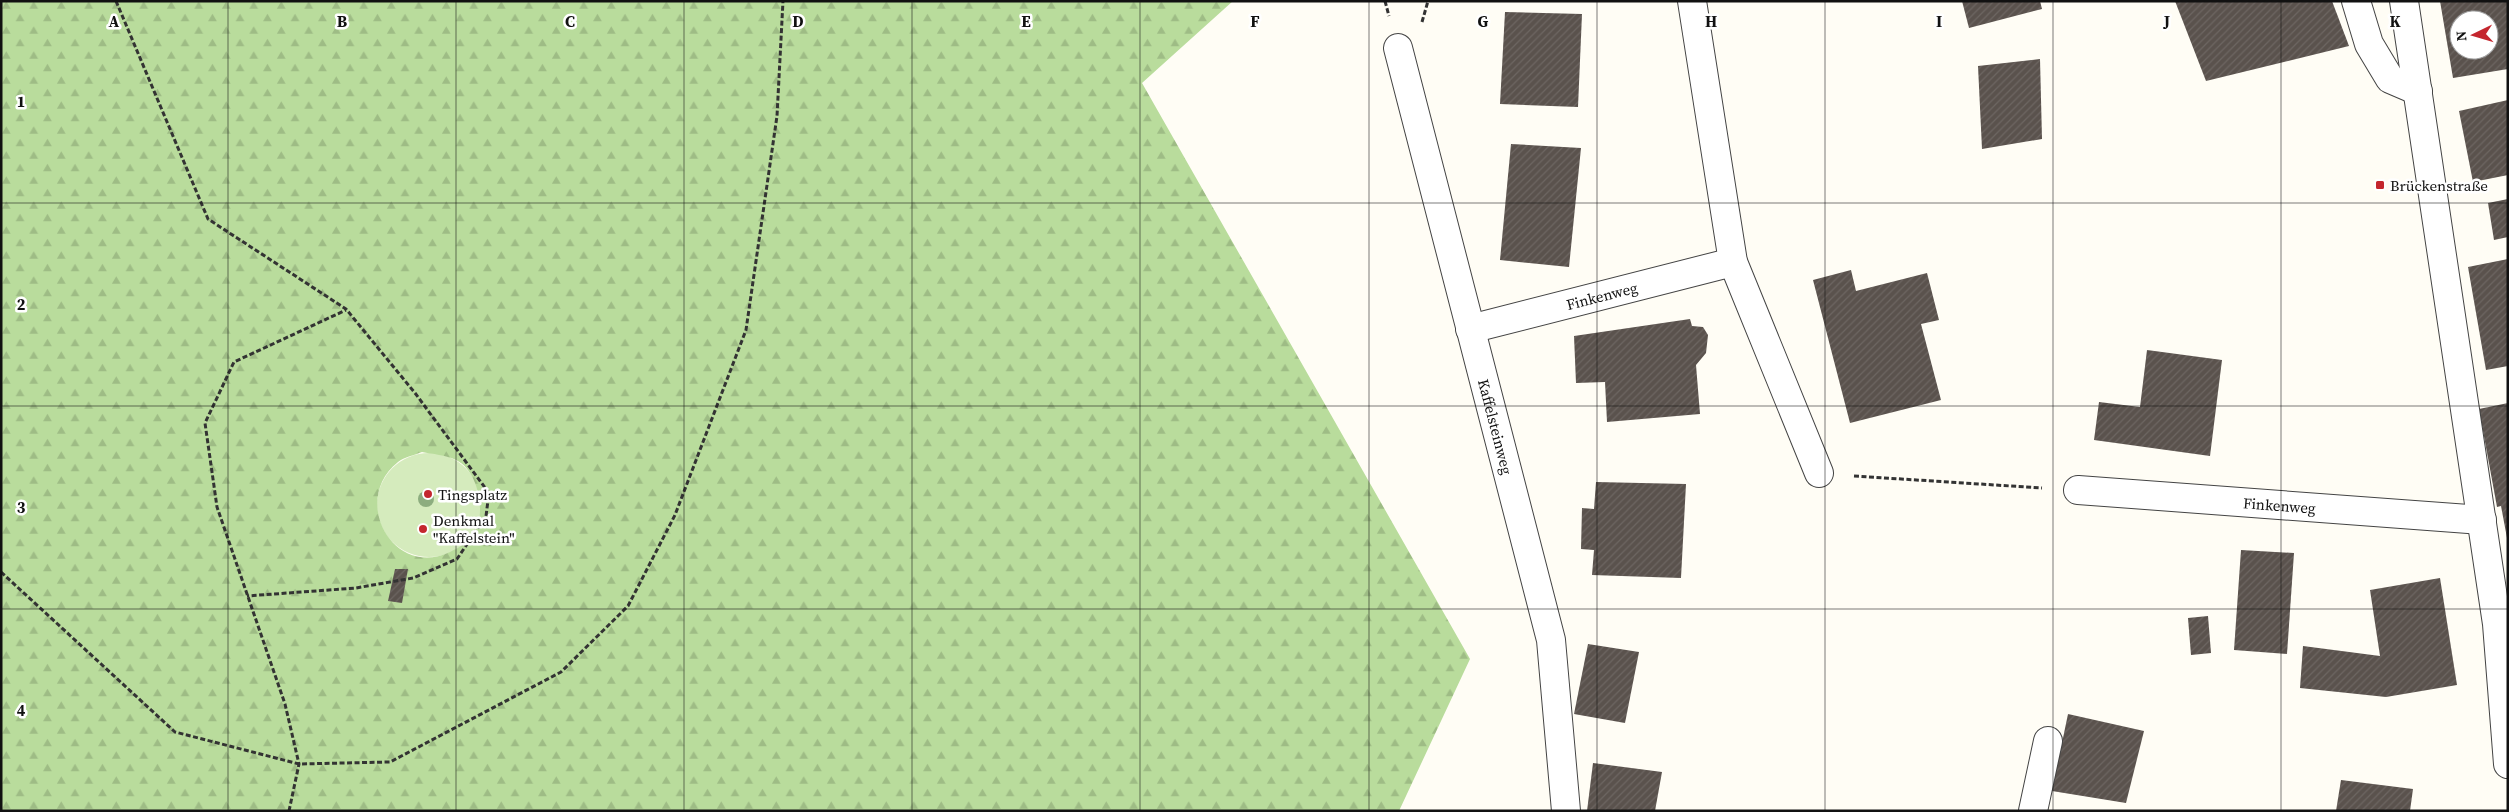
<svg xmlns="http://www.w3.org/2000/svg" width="2509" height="812" font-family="'Source Serif 4',serif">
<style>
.grass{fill:#d5ebbd}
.forest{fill:url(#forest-firs);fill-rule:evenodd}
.building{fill:url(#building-hatch);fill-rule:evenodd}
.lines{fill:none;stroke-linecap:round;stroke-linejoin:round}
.minor-casing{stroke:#444;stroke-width:30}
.path{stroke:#333;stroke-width:3;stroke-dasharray:5 2.5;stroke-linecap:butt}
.minor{stroke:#fff;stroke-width:28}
.tree{fill:#8dad7f}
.grid{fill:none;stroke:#111;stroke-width:1;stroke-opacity:0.55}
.poi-dot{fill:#c4262e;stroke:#fff;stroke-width:2}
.labels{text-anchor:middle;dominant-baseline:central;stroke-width:5;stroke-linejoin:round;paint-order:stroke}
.poi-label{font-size:15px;fill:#111;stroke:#fff;text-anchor:start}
.street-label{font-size:15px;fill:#111;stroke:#fff}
.grid-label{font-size:16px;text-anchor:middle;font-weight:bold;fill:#111;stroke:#fff;stroke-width:5;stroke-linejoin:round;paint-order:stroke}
</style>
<defs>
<pattern id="forest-firs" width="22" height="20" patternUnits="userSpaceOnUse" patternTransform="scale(1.25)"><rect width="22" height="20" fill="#b9dc9c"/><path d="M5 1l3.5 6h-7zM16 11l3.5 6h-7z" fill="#9ebc85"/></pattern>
<pattern id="building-hatch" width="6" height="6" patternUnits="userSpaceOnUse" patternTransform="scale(1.25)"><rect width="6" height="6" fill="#5a524d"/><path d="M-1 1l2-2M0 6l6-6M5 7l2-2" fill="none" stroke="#6d6662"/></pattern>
</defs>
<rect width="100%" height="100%" fill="#fffdf5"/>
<circle class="grass" cx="429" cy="505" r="52"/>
<path class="forest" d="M1,1h1232l-91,82 328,576 -71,152h-1398zM422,452c10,2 24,3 34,8 22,10 31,53 18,73 -6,9 -14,14 -24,19 -57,27 -100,-52 -52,-90 6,-5 17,-7 24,-10z"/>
<g class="building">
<path d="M1962,1h78l2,8 -73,19z"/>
<path d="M2175,1h157l17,45 -143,35z"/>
<path d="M2440,1h68v68l-55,9zM2459,20h30v30h-30z"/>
<path d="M1505,12l77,2 -4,93 -78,-3z"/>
<path d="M2040,59l2,80 -60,10 -4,-83z"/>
<path d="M2508,100v75l-35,7 -14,-71z"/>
<path d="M1511,144l70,4 -12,119 -69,-7z"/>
<path d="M2508,199v38l-14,3 -6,-37z"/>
<path d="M2508,259v107l-22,4 -18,-103z"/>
<path d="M1851,270l5,21 71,-18 12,47 -18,4 20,76 -91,23 -37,-143z"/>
<path d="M1690,319l2,7 11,1 5,8 -2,18 -10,12 4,49 -93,8 -2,-40 -29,1 -2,-47z"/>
<path d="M2147,350l75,10 -12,96 -116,-16 5,-38 41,5z"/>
<path d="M2508,403v135h-1l-6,-32 -4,1 -18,-98z"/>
<path d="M1596,482l90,2 -5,94 -89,-3 2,-25 -13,-1 1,-41 12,1z"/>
<path d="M2241,550l53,3 -7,101 -53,-4z"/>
<path d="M395,569h13l-6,34 -14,-2z"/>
<path d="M2440,578l17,107 -71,12 -86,-9 3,-42 77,10 -10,-66z"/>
<path d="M2208,616l3,37 -20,2 -3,-37z"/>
<path d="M1588,644l51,8 -14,71 -51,-9z"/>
<path d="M2068,714l76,17 -18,72 -74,-12z"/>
<path d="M1593,763l69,9 -7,39h-68z"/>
<path d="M2341,780l72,9 -3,22h-74z"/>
</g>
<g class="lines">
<defs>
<g id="minor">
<path d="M1692,1l41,261 86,211"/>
<path d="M2356,1l13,43 21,35 28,12"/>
<path d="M2404,1l93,623 11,140"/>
<path id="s1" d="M1398,48l153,592 15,171"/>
<path id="s2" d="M1470,329l263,-67"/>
<path id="s3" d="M2078,490l404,30"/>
<path d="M2033,811l15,-70"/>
</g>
</defs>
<use href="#minor" class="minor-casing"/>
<g class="path">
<path d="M116,1l92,218 138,90 69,84 74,100 -3,23 -29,43 -44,19 -57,10 -109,8"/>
<path d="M1385,1l4,15"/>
<path d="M1422,22l6,-21"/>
<path d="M1854,476l188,12"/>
<path d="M1,572l174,160 124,32 91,-2 171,-90 67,-66 47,-91 71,-185 31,-214 6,-115"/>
<path d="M289,811l10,-47 -14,-60 -68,-197 -12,-84 29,-61 112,-52"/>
</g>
<use href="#minor" class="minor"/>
</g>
<circle class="tree" cx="426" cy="499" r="8"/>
<path class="grid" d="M228,1v810M456,1v810M684,1v810M912,1v810M1140,1v810M1369,1v810M1597,1v810M1825,1v810M2053,1v810M2281,1v810M1,203h2507M1,406h2507M1,609h2507"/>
<g class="poi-dot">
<rect x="2375" y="180" width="10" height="10" rx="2.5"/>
<circle cx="428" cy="494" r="5"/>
<circle cx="423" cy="529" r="5"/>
</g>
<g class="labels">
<g class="poi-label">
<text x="2390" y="185">Brückenstraße</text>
<text x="438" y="494">Tingsplatz</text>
<text x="433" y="520">Denkmal<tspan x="433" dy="17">"Kaffelstein"</tspan></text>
</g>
<g class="street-label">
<text stroke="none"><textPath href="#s2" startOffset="136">Finkenweg</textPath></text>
<text stroke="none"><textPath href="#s1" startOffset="391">Kaffelsteinweg</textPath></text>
<text stroke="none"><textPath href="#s3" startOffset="202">Finkenweg</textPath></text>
</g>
</g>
<g class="grid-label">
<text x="114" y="27">A</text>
<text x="342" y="27">B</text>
<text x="570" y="27">C</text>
<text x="798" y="27">D</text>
<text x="1026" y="27">E</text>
<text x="1255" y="27">F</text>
<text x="1483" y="27">G</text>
<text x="1711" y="27">H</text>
<text x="1939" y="27">I</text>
<text x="2167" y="27">J</text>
<text x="2395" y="27">K</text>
<text x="21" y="107">1</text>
<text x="21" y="310">2</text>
<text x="21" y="513">3</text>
<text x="21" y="716">4</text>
</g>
<rect width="2509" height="812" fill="none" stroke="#111111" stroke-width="5"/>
<g transform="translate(2474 35) rotate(265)"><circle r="24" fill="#ffffff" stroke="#a0a0a0"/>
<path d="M0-4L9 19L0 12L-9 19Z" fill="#c4262e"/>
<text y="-8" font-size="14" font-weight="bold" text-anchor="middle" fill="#111111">N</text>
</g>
</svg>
